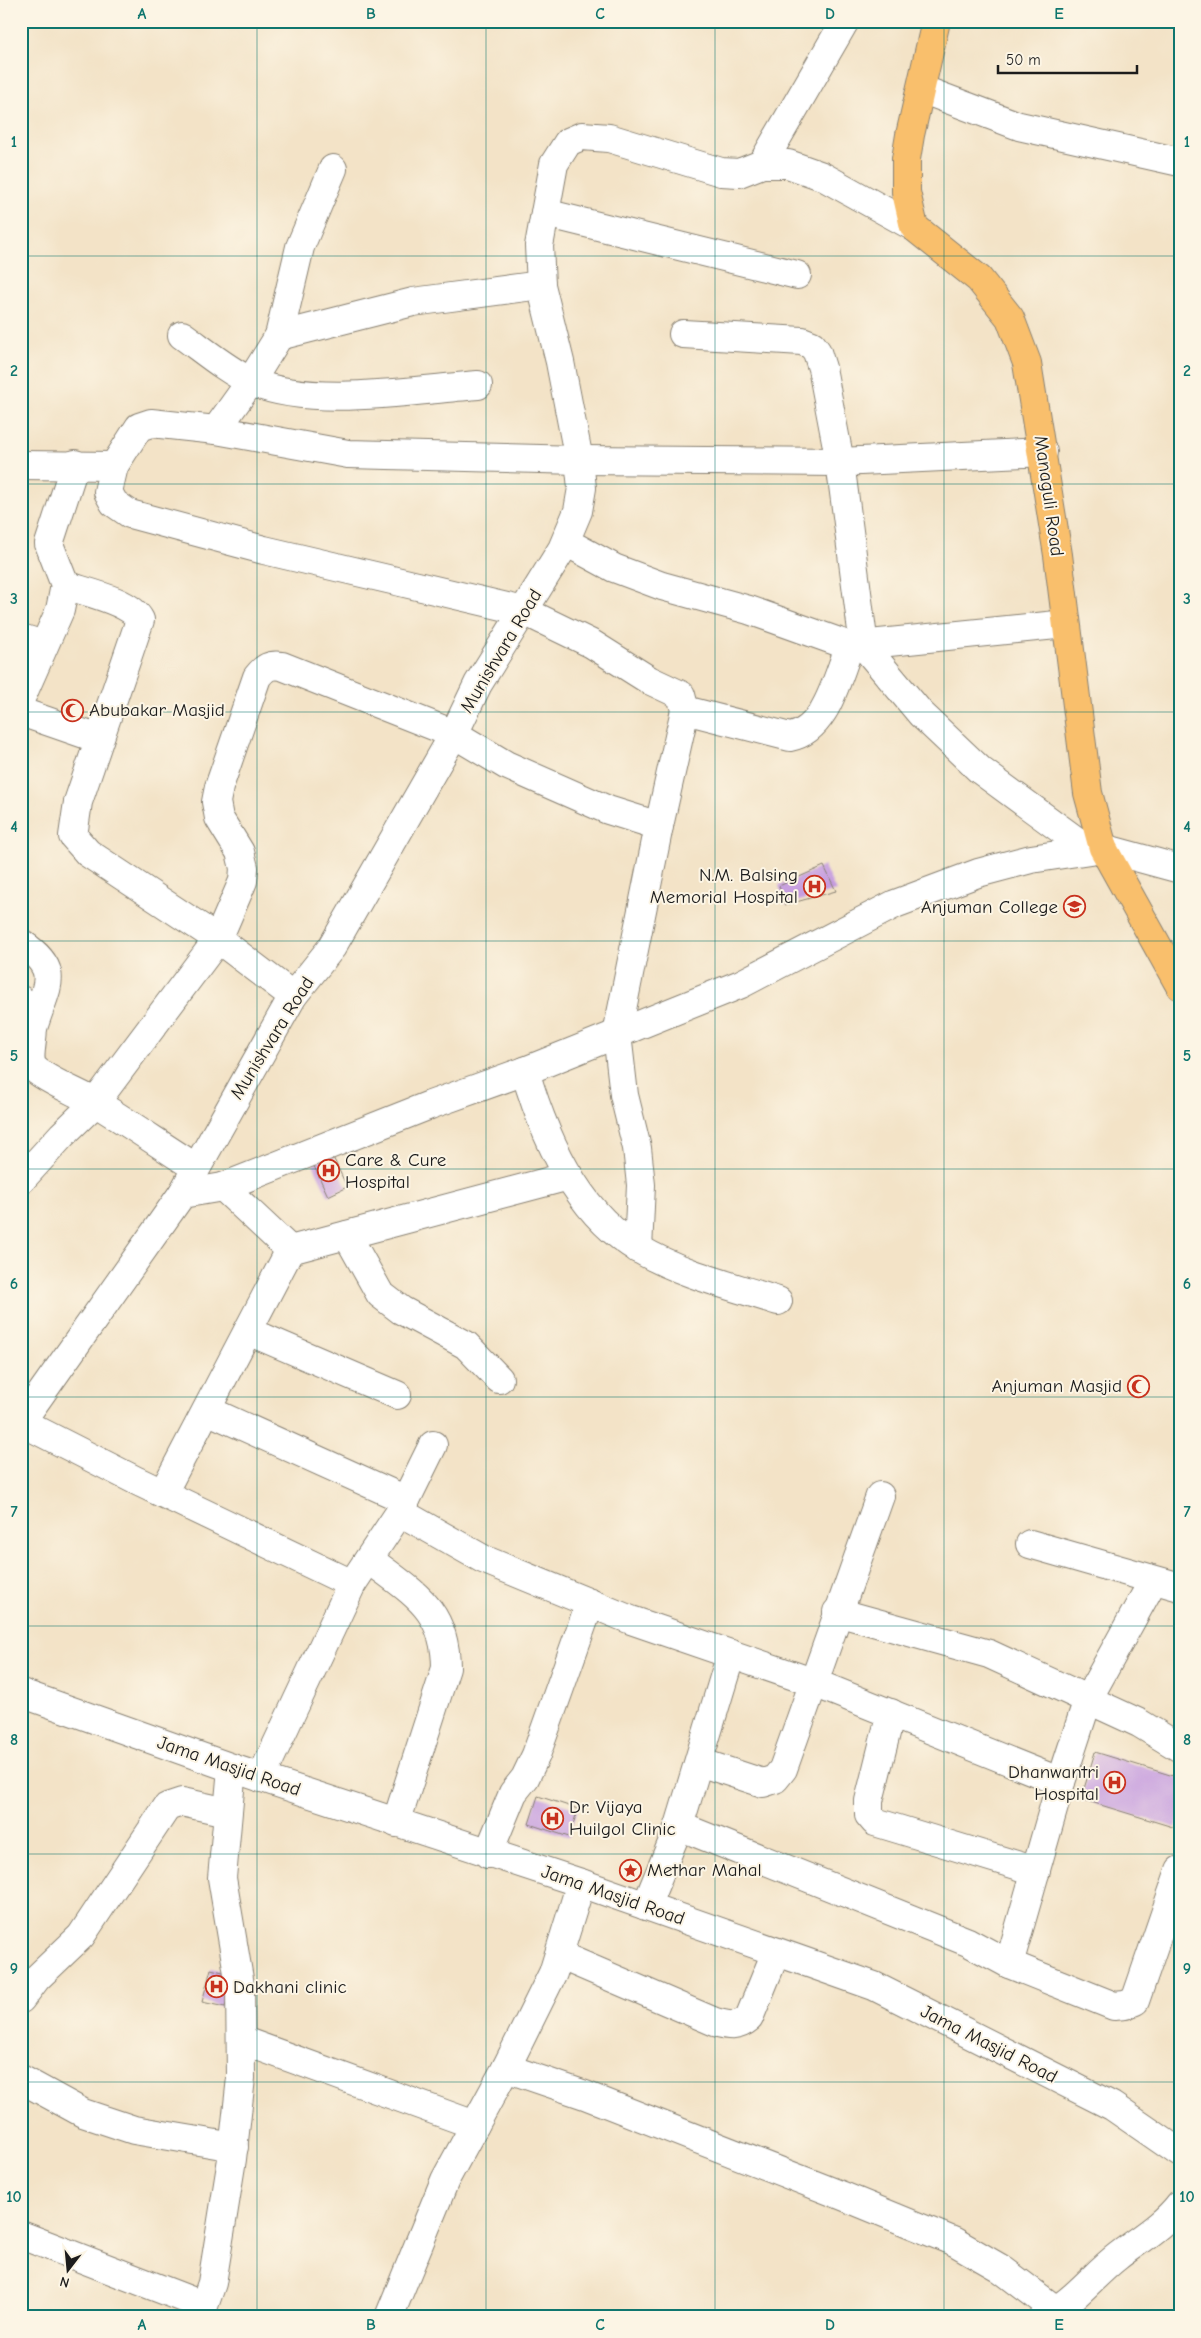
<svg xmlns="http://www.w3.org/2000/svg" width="1201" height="2338" font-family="'Comic Neue',sans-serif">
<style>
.building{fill:#c59bdf}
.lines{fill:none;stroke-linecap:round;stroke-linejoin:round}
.minor-casing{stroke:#888072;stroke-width:30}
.major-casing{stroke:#888072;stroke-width:30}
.minor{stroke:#fff;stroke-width:28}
.major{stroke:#f9bf6c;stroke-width:28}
.grid{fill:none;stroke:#0f766e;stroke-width:1;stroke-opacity:0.55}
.labels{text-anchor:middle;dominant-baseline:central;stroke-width:4;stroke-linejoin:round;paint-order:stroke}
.street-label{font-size:19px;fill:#1c1c1c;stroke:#fcf5e5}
.poi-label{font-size:19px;fill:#1c1c1c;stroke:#fcf5e5;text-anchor:start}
.neatline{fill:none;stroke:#0f766e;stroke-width:2}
.grid-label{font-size:16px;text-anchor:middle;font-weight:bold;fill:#0f766e}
</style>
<rect width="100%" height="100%" fill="#fcf5e5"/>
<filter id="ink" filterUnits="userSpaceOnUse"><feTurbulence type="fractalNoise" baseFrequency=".02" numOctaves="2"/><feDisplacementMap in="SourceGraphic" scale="10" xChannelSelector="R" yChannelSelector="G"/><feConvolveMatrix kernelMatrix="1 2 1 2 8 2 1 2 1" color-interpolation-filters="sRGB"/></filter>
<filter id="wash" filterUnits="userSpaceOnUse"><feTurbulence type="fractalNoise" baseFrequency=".0096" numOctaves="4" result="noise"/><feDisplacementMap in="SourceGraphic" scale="20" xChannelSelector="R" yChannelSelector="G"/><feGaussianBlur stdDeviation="1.12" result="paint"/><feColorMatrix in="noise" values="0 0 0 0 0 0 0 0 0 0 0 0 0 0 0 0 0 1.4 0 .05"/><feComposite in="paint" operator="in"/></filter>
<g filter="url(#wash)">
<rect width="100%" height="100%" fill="#f3e3c7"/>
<g id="blocks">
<g class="building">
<path d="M824,866l12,25 -51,14 -6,-19z"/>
<path d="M332,1155l15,32 -19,9 -15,-32z"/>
<path d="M1095,1752l85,26v37l-4,13 -95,-29z"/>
<path d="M538,1796l40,13 -9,28 -40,-13z"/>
<path d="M211,1969l23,6 -9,32 -23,-5z"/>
</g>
</g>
</g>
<g filter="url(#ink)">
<use href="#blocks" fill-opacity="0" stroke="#888072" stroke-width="1"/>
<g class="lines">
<defs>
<g id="minor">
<path d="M921,89l98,37 161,36"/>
<path d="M762,164l83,-143"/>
<path d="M545,213l252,62"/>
<path d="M683,334l119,7 10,4 5,7 5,16 18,94 24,184 57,68 59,56 109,80"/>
<path d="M182,335c21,15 46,36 70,47 58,26 162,8 226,3"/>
<path d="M279,336l21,-89 33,-78"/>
<path d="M216,430l35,-49 28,-45 134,-34 128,-17"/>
<path d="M21,465l93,1 25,-39 12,-4 65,7 132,24 231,6 261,2 203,-10"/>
<path d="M114,466l-6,26 6,11 16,11 134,36 260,61 68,33 57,36 32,15 4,15 -26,116 -42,208 7,61 13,53 4,37 -3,64"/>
<path d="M566,542l48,26 48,18 87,24 101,36 216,-22"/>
<path d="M65,585c20,7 66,16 75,35l-62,182 -5,34 15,17 130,86 75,57"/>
<path d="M21,638l23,7"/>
<path d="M21,698l39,-88 5,-25 -16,-41 26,-80"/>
<path d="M685,710l105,27c37,-7 47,-61 60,-91"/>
<path d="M21,712l78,27"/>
<path d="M21,943c41,28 26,41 13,82"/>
<path d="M21,1000c26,21 -1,57 15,70 12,11 45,24 60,33 34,21 66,43 99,64"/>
<path d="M525,1071c19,65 53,143 114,178 42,25 93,37 139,52"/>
<path d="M21,1180l41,-45 33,-32 123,-164 25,-58 1,-13 -4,-16 -21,-34 -3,-16 3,-15 38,-110c8,-10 13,-13 25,-11l172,68 52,31 102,45 51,16"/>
<path d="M182,1194l41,-7 207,-82 95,-34 216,-87 154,-80 83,-31 53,-14 72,-11 77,21"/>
<path d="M347,1235l33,59 21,16 65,35 33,34"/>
<path d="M290,1250l279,-74"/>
<path d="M248,1331l149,64"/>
<path d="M207,1410l199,90"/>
<path d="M21,1422l161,-228 111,-198 39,-49 122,-213 24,-50 84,-135 16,-38 4,-23 -3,-28 -19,-98 -19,-77 -2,-39 15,-82 14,-22 14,-6 27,2 112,34 18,1 23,-9h26l34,12 92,51"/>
<path d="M21,1422l116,59 215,103"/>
<path d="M163,1493l127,-243 -67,-63"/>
<path d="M400,1512l83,47 148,61 181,62 249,100"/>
<path d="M1030,1544l150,43"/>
<path d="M369,1559c43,34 77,49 77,109l-50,155"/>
<path d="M837,1612l152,42 150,69 41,25"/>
<path d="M21,1693l211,75 349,115 293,103 238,120 68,47"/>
<path d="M891,1713l-22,88v14l6,7 161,49"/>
<path d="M699,1762l64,21 12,-4 8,-10 97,-273"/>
<path d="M261,1778l91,-194 48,-72 33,-67"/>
<path d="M679,1826l289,116 41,22 105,42 11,-1 10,-4 45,-131"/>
<path d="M488,1854l25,-61 12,-15 11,-23 54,-152"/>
<path d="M646,1906l33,-80 52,-172"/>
<path d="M559,1955l156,67c14,4 22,6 34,-4l27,-66"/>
<path d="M1009,1964l52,-182 27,-83 65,-118"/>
<path d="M21,1999l15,-20 45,-43 86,-129 15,-5 45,10"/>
<path d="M241,2040l234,85"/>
<path d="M506,2068l79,27 258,101 112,46 45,26 57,43"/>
<path d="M21,2079l62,34 51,17 100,17"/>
<path d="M21,2235l181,70"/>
<path d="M200,2317l12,-34 20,-124 9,-81 -1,-93 -18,-107 10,-110"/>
<path d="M389,2317l56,-137 61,-112 47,-95 28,-90"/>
<path d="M1044,2317c29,-14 49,-42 74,-61 22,-17 45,-30 62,-52"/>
</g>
<path id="major" d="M936,21l-26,114 -4,24v33l8,35 65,52 31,39 17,45 31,192 30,238 15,55 77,138"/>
</defs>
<use href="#minor" class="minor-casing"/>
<use href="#major" class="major-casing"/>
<use href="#minor" class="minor"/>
<use href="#major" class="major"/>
</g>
</g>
<path class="grid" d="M257,21v2296M486,21v2296M715,21v2296M944,21v2296M21,256h1159M21,484h1159M21,712h1159M21,941h1159M21,1169h1159M21,1397h1159M21,1626h1159M21,1854h1159M21,2082h1159"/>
<defs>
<symbol id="mosque-ring" viewBox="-11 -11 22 22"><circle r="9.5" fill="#fcf5e5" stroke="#c8321e" stroke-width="1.5"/><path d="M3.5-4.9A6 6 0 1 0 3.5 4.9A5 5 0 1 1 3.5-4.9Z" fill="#c8321e"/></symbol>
<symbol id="hospital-ring" viewBox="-11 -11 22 22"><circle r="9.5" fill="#fcf5e5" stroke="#c8321e" stroke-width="1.5"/><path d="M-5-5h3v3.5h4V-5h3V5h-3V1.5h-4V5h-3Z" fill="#c8321e"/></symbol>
<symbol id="university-ring" viewBox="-11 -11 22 22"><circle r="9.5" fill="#fcf5e5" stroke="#c8321e" stroke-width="1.5"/><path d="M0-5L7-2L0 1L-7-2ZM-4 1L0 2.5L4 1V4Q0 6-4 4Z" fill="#c8321e"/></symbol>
<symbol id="sight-ring" viewBox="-11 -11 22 22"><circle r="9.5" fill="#fcf5e5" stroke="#c8321e" stroke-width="1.5"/><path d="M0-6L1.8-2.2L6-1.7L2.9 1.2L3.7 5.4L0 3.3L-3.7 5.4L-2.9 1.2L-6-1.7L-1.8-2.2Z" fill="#c8321e"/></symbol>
</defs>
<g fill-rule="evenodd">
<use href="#mosque-ring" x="60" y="698" width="25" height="25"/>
<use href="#hospital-ring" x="802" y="874" width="25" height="25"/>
<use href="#university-ring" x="1062" y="894" width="25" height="25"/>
<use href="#hospital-ring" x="316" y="1158" width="25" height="25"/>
<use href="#mosque-ring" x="1126" y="1374" width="25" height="25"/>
<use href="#hospital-ring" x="1102" y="1770" width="25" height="25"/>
<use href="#hospital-ring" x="540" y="1806" width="25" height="25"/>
<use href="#sight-ring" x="618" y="1858" width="25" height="25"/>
<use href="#hospital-ring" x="204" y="1974" width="25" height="25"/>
</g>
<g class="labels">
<g class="street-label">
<text transform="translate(1049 496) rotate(82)">Managuli Road</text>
<text transform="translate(501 651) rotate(-59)">Munishvara Road</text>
<text transform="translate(272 1038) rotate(-58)">Munishvara Road</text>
<text transform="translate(229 1766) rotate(19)">Jama Masjid Road</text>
<text transform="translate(613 1895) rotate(19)">Jama Masjid Road</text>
<text transform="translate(989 2044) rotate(27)">Jama Masjid Road</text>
</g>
<g class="poi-label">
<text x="89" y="710">Abubakar Masjid</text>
<text x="798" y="875" text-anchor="end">N.M. Balsing<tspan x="798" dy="22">Memorial Hospital</tspan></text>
<text x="1058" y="907" text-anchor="end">Anjuman College</text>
<text x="345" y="1160">Care &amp; Cure<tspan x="345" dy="22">Hospital</tspan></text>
<text x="1122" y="1386" text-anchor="end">Anjuman Masjid</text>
<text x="1099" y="1772" text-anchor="end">Dhanwantri<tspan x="1099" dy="22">Hospital</tspan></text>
<text x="569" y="1807">Dr. Vijaya<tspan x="569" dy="22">Huilgol Clinic</tspan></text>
<text x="647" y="1870">Methar Mahal</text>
<text x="233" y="1987">Dakhani clinic</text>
</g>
</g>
<rect width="1201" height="2338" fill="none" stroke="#fcf5e5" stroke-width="55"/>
<g transform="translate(68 2270) rotate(196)" stroke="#fcf5e5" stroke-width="4" paint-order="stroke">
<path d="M0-4L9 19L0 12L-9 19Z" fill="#1c1c1c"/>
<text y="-8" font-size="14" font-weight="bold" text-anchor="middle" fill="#1c1c1c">N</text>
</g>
<path d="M998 65v8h139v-8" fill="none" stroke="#1c1c1c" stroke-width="2.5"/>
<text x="1006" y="65" font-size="15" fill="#1c1c1c" stroke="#fcf5e5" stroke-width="4" paint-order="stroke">50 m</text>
<rect x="28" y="28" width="1146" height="2282" class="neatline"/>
<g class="grid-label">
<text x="142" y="19">A</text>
<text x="371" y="19">B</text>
<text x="600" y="19">C</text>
<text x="830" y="19">D</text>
<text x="1059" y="19">E</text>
<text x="14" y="147">1</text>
<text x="1187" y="147">1</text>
<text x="14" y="376">2</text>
<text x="1187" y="376">2</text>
<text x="14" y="604">3</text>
<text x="1187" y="604">3</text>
<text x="14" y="832">4</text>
<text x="1187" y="832">4</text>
<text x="14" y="1061">5</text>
<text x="1187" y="1061">5</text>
<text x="14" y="1289">6</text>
<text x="1187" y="1289">6</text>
<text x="14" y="1517">7</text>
<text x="1187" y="1517">7</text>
<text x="14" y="1745">8</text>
<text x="1187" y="1745">8</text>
<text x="14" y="1974">9</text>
<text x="1187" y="1974">9</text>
<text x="14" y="2202">10</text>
<text x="1187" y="2202">10</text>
<text x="142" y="2330">A</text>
<text x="371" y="2330">B</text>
<text x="600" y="2330">C</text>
<text x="830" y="2330">D</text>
<text x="1059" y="2330">E</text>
</g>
</svg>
